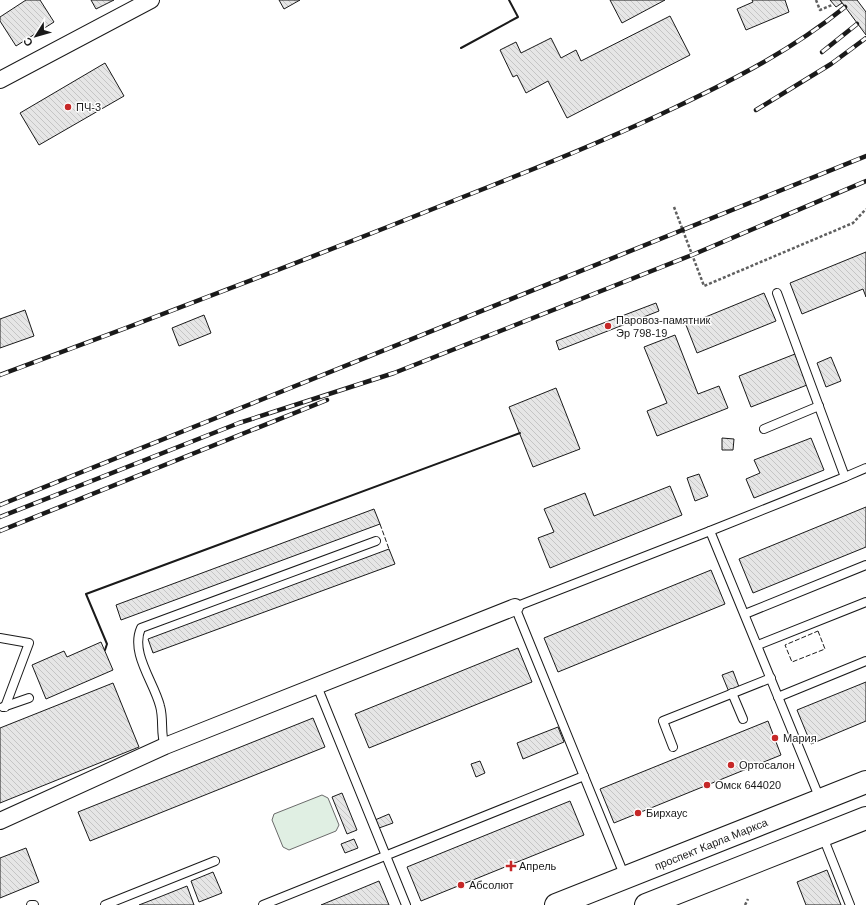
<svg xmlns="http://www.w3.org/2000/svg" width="866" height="905" font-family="Helvetica,sans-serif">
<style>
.park{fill:#e0efe3;stroke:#6a6a6a}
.building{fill:url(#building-back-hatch);stroke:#1a1a1a}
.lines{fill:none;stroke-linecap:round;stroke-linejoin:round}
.service-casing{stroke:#1a1a1a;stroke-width:10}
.minor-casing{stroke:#1a1a1a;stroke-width:18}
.primary-casing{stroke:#1a1a1a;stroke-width:24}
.path{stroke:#5f5f5f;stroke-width:2.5;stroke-dasharray:3 2;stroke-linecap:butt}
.service{stroke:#fff;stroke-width:8}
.minor{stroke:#fff;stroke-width:16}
.primary{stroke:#fff;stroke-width:22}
.rail-casing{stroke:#1a1a1a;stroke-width:4.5}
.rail{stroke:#fff;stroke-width:3;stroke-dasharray:9;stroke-linecap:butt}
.fence{stroke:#1a1a1a;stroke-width:1;stroke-dasharray:5 2;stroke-linecap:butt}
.wall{stroke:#1a1a1a;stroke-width:2}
.poi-dot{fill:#c62828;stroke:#fff;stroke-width:1.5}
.labels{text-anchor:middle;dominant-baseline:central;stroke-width:3;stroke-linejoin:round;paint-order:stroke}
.poi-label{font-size:11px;fill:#1a1a1a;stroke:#fff;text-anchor:start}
.street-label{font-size:11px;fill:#1a1a1a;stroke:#fff}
</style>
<defs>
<pattern id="building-back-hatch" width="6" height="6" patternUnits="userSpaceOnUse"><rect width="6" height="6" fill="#e6e6e6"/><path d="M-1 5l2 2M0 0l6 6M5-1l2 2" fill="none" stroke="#c5c5c5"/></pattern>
</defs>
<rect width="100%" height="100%" fill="#fff"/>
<path class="park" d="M322,795l6,3 11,27 -3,6 -47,19 -6,-3 -11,-27 2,-6z"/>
<g class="building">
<path d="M26,0h14l14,22 -38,24 -16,-25v-4z"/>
<path d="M91,0h23l-18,9z"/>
<path d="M279,0h21l-16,9z"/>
<path d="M610,0h55l-43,23z"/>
<path d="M752,0h33l4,12 -43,18 -9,-21 16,-7z"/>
<path d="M830,0h10l2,3 -6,4z"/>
<path d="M840,0h17l9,12v23z"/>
<path d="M670,16l20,39 -123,63 -19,-37 -22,12 -9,-18 -4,2 -13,-27 16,-8 5,11 30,-15 10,20 15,-8 5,11z"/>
<path d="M105,63l19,33 -85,49 -19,-32z"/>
<path d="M866,252v45l-3,-8 -61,25 -12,-31z"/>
<path d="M764,293l12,28 -79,32 -11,-28z"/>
<path d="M656,303l3,8 -100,39 -3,-9z"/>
<path d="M25,310l9,26 -34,12v-29z"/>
<path d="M204,315l7,18 -32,13 -7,-18z"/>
<path d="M675,335l23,59 21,-8 9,22 -71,28 -10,-25 20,-8 -23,-56z"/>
<path d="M795,354l12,31 -56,22 -12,-31z"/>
<path d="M831,357l10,24 -15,6 -9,-24z"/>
<path d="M556,388l24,61 -47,18 -24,-60z"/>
<path d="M722,438l12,1 -1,11h-11z"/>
<path d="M811,438l13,32 -70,28 -8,-19 14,-6 -6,-13z"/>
<path d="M699,474l9,22 -13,5 -8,-23z"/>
<path d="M670,486l12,29 -132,53 -12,-30 16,-6 -10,-23 41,-16 9,23z"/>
<path d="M866,507v40l-113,46 -14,-34z"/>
<path d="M374,509l6,15 -259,96 -5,-15z"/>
<path d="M389,549l6,15 -242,89 -5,-14z"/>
<path d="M711,570l14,34 -167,68 -14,-34z"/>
<path d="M101,642l12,28 -67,29 -14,-34 32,-14 3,6z"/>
<path d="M518,648l14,34 -163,66 -14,-34z"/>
<path d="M733,671l6,16 -10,5 -7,-17z"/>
<path d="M866,682v39l-55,23 -14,-34z"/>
<path d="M113,683l26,64 -139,56v-75z"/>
<path d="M313,718l12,29 -235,94 -12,-29z"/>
<path d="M768,721l13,34 -167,68 -14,-34z"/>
<path d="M558,727l6,15 -41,17 -6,-16z"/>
<path d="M480,761l5,12 -9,4 -5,-13z"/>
<path d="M342,793l15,37 -10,4 -15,-37z"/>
<path d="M570,801l14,34 -163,66 -14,-34z"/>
<path d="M389,814l4,9 -14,5 -4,-8z"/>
<path d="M354,839l4,9 -13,5 -4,-9z"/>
<path d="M26,848l13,34 -39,16v-40z"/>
<path d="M827,870l14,35h-35l-9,-23z"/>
<path d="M213,872l9,21 -23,9 -8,-21z"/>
<path d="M379,881l10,24h-68z"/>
<path d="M187,886l7,19h-55l23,-9z"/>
</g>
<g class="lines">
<defs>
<g id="service">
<path d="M777,293l68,184 -135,54 110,268"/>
<path d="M764,429l55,-23"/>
<path d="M845,477l21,-9"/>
<path d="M745,614l121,-49"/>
<path d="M0,638l29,5 -24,64"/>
<path d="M758,645l108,-43"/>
<path d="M317,686l89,219"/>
<path d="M732,693l11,26"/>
<path d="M778,697l88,-36"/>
<path d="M3,707l26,-9"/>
<path d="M165,746c-5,-12 -1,-26 -5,-40 -6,-24 -30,-53 -19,-78l235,-87"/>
<path d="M673,747l-10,-26 108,-43"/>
<path d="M823,837l27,68"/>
<path d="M625,877l-110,-270 195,-76"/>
<path d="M31,905h3"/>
<path d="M105,905l110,-44"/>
<path d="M263,905l321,-129"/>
</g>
<g id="minor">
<path d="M0,80l151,-80"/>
<path d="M0,821l165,-75 350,-139"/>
</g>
<g id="primary">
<path d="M556,905l310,-123"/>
<path d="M646,905l220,-87"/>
</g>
</defs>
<use href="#service" class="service-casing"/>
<use href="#minor" class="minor-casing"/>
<use href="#primary" class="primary-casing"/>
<g class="path">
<path d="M816,0l4,10 12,-5"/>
<path d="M674,207l30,79 149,-63 13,-14"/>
<path d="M745,905l3,-6"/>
</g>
<use href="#service" class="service"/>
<use href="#minor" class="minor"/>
<use href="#primary" class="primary"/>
<defs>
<g id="rail">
<path d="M822,52l35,-28"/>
<path d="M756,110l75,-46 35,-26"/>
<path d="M0,375c157,-58 313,-118 468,-180 69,-27 139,-55 206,-87 61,-29 118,-58 171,-101"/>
<path d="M0,505l866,-349"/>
<path d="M0,517l239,-94 155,-50 298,-118 174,-74"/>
<path d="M0,531l327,-131"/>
</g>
</defs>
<use href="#rail" class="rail-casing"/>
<use href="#rail" class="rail"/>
<g class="fence">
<path d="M380,524l9,25"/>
<path d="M818,631l7,18 -33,13 -7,-17z"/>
</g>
<g class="wall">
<path d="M461,48l57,-31 -9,-17"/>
<path d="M105,650l2,-6 -21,-50 434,-161"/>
</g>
</g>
<g class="poi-dot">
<circle cx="68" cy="107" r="4"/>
<circle cx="608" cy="326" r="4"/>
<circle cx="775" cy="738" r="4"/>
<circle cx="731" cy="765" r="4"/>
<circle cx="707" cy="785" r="4"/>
<circle cx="638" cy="813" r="4"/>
<path d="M509 860h4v4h4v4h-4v4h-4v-4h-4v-4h4z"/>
<circle cx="461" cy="885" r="4"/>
</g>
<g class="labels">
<g class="poi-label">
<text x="76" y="107">ПЧ-3</text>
<text x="616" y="320">Паровоз-памятник<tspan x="616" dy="13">Эр 798-19</tspan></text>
<text x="783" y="738">Мария</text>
<text x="739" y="765">Ортосалон</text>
<text x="715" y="785">Омск 644020</text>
<text x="646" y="813">Бирхаус</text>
<text x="519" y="866">Апрель</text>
<text x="469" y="885">Абсолют</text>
</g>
<g class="street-label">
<text transform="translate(711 844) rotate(-22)">проспект Карла Маркса</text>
</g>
</g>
<g transform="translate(36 36) rotate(233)" stroke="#ffffff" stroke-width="3" paint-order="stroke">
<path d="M0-3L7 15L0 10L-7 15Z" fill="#1a1a1a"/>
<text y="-6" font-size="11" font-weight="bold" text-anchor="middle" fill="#1a1a1a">С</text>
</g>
</svg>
